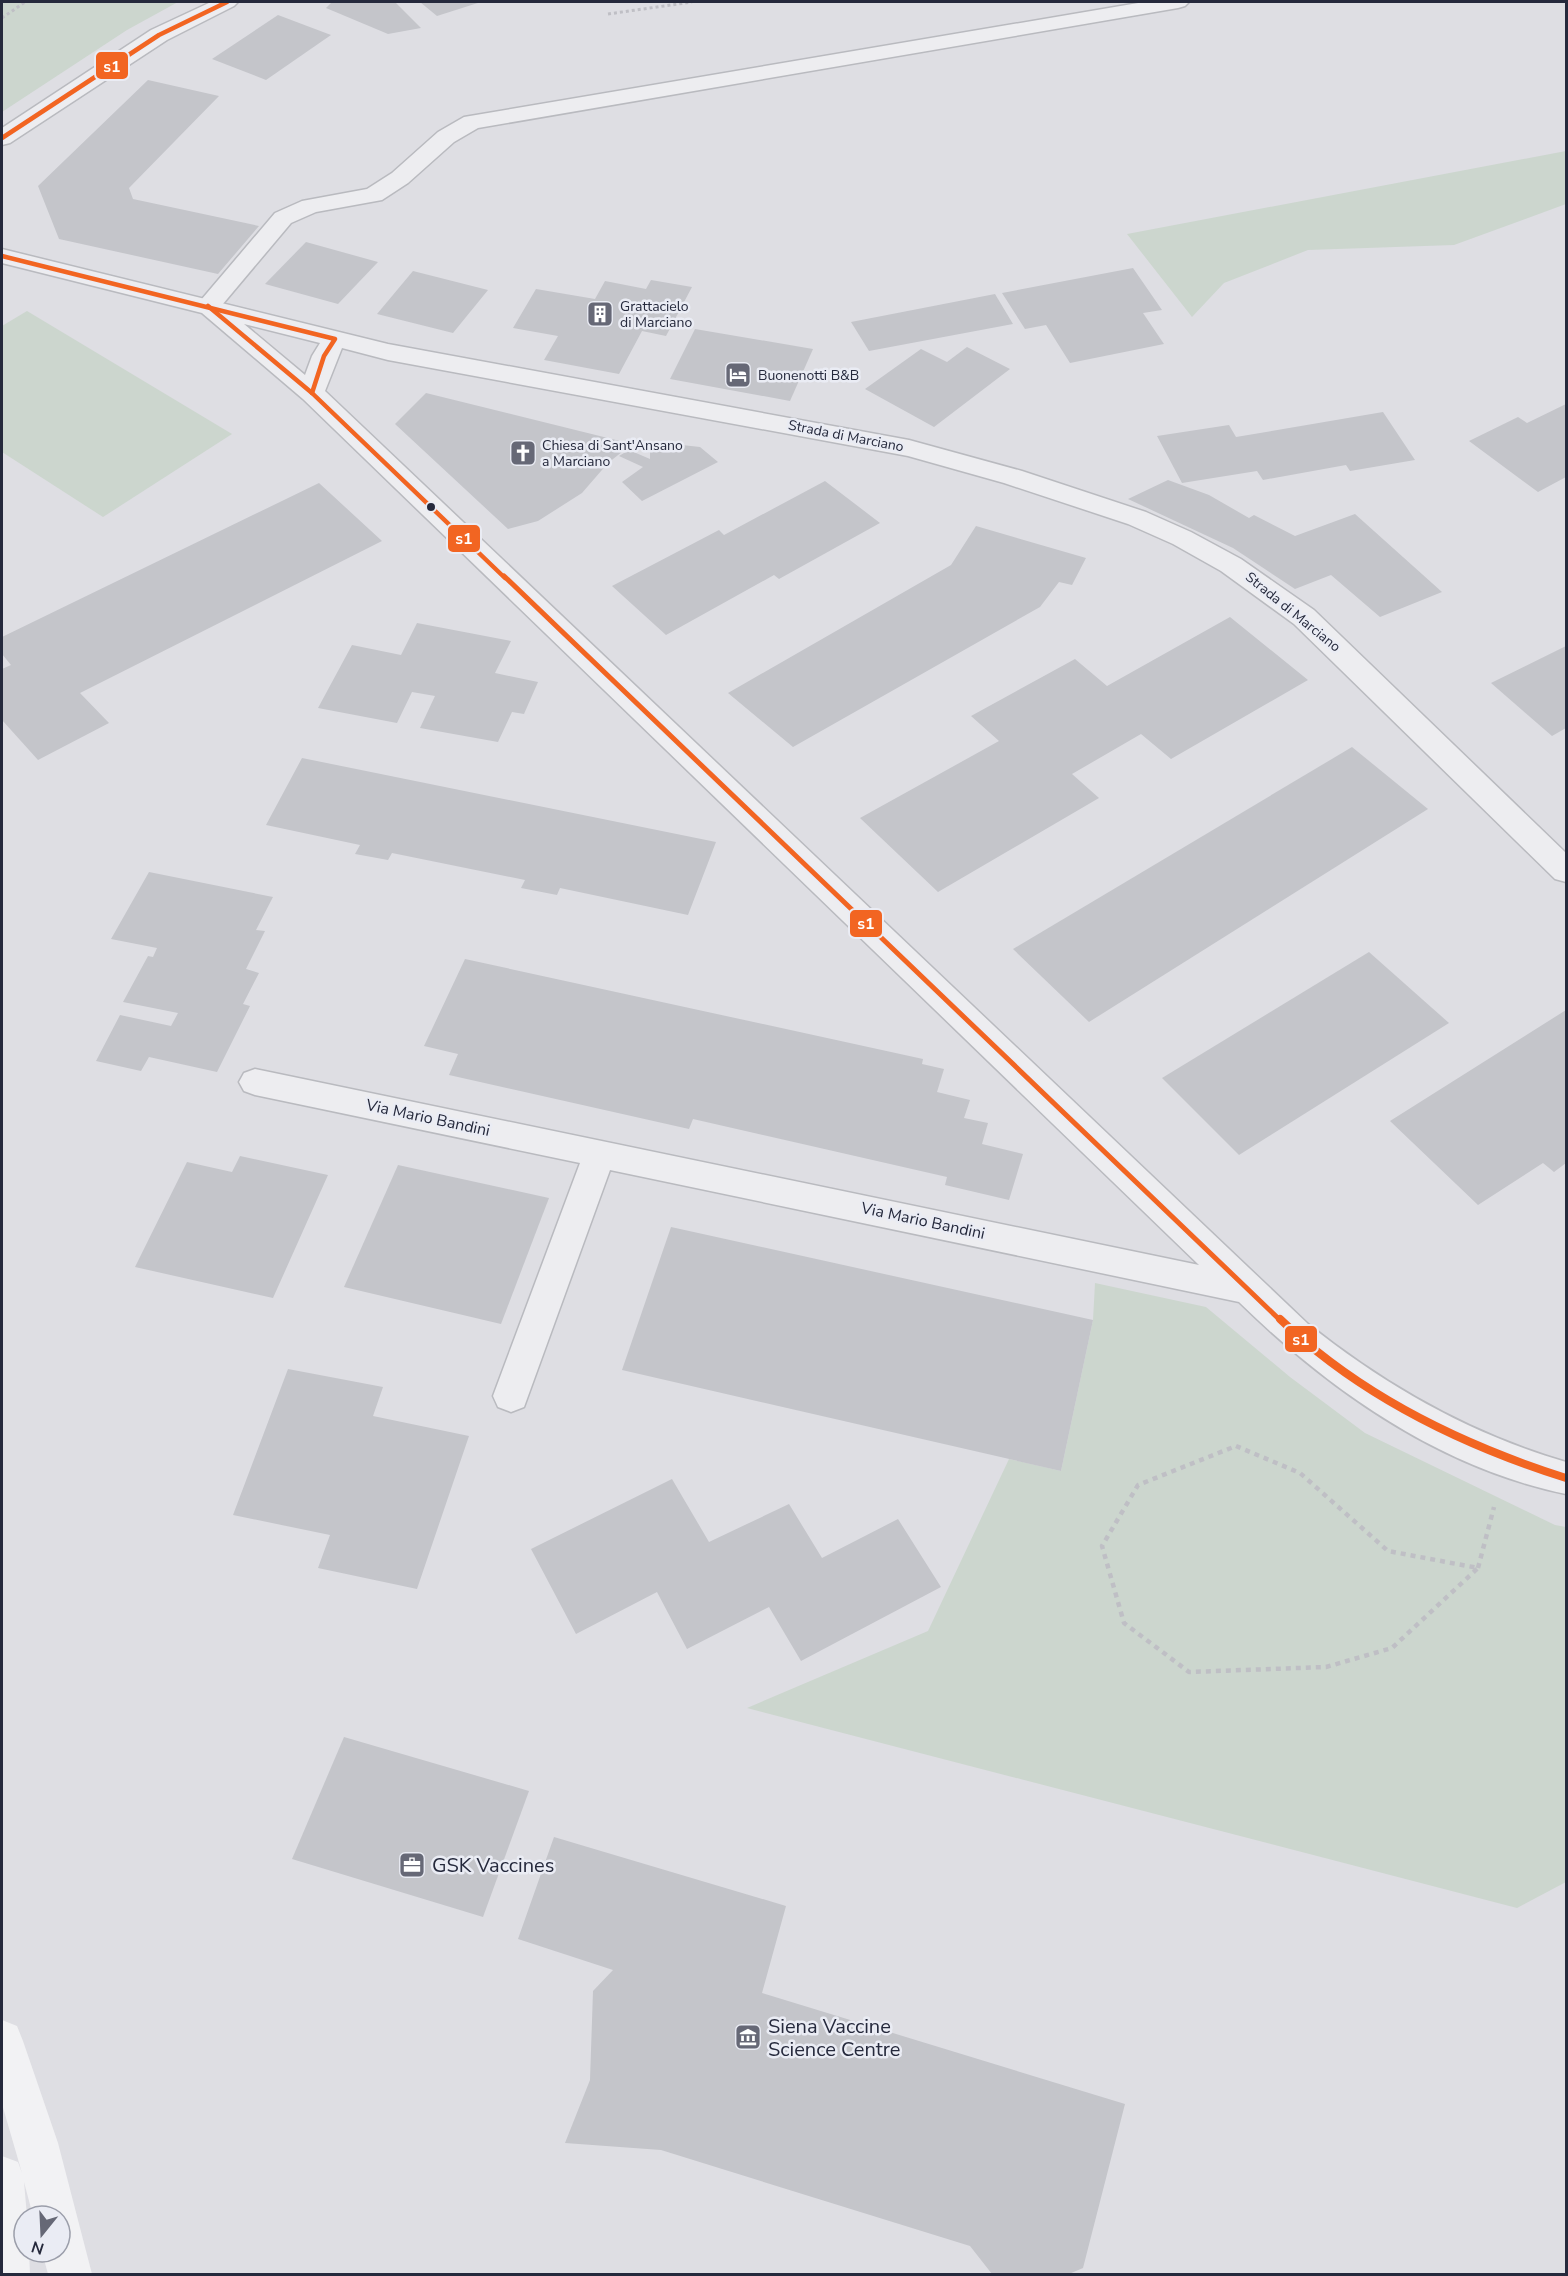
<svg xmlns="http://www.w3.org/2000/svg" width="1568" height="2276" font-family="'Nunito Sans',sans-serif">
<style>
.green{fill:#ccd6ce}
.building{fill:#c4c5ca}
.lines{fill:none;stroke-linecap:round;stroke-linejoin:round}
.lane-casing{stroke:#b9babf;stroke-width:3}
.street-casing{stroke:#b9babf;stroke-width:3}
.path-far1{stroke:#bfbfc5;stroke-width:3;stroke-dasharray:3 3;stroke-linecap:butt}
.path{stroke:#bfbfc5;stroke-width:4.5;stroke-dasharray:5 5;stroke-linecap:butt}
.lane{fill:#ededf0;fill-rule:evenodd}
.street{fill:#ededf0;fill-rule:evenodd}
.secondary{fill:#f2f2f4;fill-rule:evenodd}
.bus-1-far2-casing{stroke:#eaecf4;stroke-width:8}
.bus-1-far1-casing{stroke:#eaecf4;stroke-width:10}
.bus-1-casing{stroke:#eaecf4;stroke-width:12}
.bus-1-far2{stroke:#f26522;stroke-width:4.5}
.bus-1-far1{stroke:#f26522;stroke-width:5}
.bus-1{stroke:#f26522;stroke-width:8}
.bus-dot{fill:#25293c;stroke:#eaecf4;stroke-width:2}
.labels{text-anchor:middle;dominant-baseline:central;stroke-width:5;stroke-linejoin:round;paint-order:stroke}
.far-poi-label{font-size:14px;fill:#25293c;stroke:#eaecf4;text-anchor:start}
.far-street-label{font-size:14px;fill:#25293c;stroke:#eaecf4}
.street-label{font-size:16px;fill:#25293c;stroke:#eaecf4}
.near-poi-label{font-size:20px;fill:#25293c;stroke:#eaecf4;text-anchor:start}
.line-badge{stroke:#eaecf4;stroke-width:2}
.badge-label{font-size:16px;text-anchor:middle;font-weight:bold;fill:#fff}
</style>
<rect width="100%" height="100%" fill="#dedee3"/>
<g class="green">
<path d="M2,2h176l-51,28 -125,82z"/>
<path d="M1566,151v53l-112,41 -146,5 -84,33 -32,34 -65,-83z"/>
<path d="M27,311l205,123 -129,83 -101,-65v-126z"/>
<path d="M1095,1283l111,24 84,70 75,56 190,92 11,2v355l-49,26 -770,-200 181,-77 81,-172 52,12 32,-151z"/>
</g>
<g class="building">
<path d="M332,2h63l26,26 -33,6 -62,-26z"/>
<path d="M420,2h61l-44,14z"/>
<path d="M278,15l53,20 -65,45 -54,-21z"/>
<path d="M148,80l71,16 -90,92 4,11 126,27 -41,48 -159,-35 -21,-53z"/>
<path d="M306,242l72,20 -40,42 -73,-20z"/>
<path d="M1133,268l29,42 -19,3 21,31 -94,19 -24,-38 -21,4 -23,-36z"/>
<path d="M413,271l75,19 -35,43 -76,-19z"/>
<path d="M651,280l41,7 -26,49 -24,-5 -23,43 -75,-14 14,-24 -45,-8 23,-39 59,10 10,-18 41,8z"/>
<path d="M995,294l18,30 -144,27 -18,-29z"/>
<path d="M695,329l118,20 -23,52 -120,-22z"/>
<path d="M967,347l43,22 -76,58 -69,-38 56,-40 26,13z"/>
<path d="M426,393l206,51 -24,19 -26,30 -44,28 -30,8 -113,-105z"/>
<path d="M1566,404v73l-28,15 -69,-51 49,-24 9,6z"/>
<path d="M1383,412l32,48 -65,11 -4,-6 -83,15 -6,-9 -75,12 -25,-47 72,-11 7,12z"/>
<path d="M673,444l27,3 18,15 -76,39 -20,-19 21,-15 -24,-11 10,-6 21,9v-14z"/>
<path d="M1168,480l41,15 40,23 5,-3 41,21 60,-22 87,78 -62,25 -49,-42 -36,14 -62,-41 -105,-49z"/>
<path d="M825,481l55,42 -101,56 -5,-4 -108,60 -54,-49 107,-56 5,5z"/>
<path d="M319,483l63,58 -302,152 29,30 -71,37 -36,-40v-51l9,-4 -9,-11v-17z"/>
<path d="M976,526l110,32 -14,27 -13,-3 -19,25 -247,140 -65,-54 223,-128z"/>
<path d="M1230,617l78,63 -137,79 -30,-25 -69,40 27,24 -161,94 -78,-74 139,-77 -28,-25 104,-57 32,27z"/>
<path d="M417,623l94,18 -16,32 43,9 -14,32 -12,-2 -14,30 -78,-14 15,-32 -23,-4 -15,31 -79,-15 34,-63 49,10z"/>
<path d="M1566,646v82l-14,8 -61,-53z"/>
<path d="M1352,747l76,62 -339,213 -76,-73z"/>
<path d="M302,758l414,84 -28,73 -128,-27 -3,7 -36,-7 4,-8 -133,-27 -4,7 -33,-6 5,-9 -94,-20z"/>
<path d="M149,872l124,25 -17,33 9,1 -19,38 13,4 -16,31 7,2 -33,66 -68,-15 -8,14 -45,-10 24,-46 51,11 7,-13 -55,-11 25,-46 5,1 4,-9 -46,-9z"/>
<path d="M1369,952l80,71 -210,132 -77,-77z"/>
<path d="M465,959l458,100 -1,5 22,5 -7,23 33,8 -6,18 24,5 -6,21 41,10 -14,46 -64,-15 2,-8 -254,-58 -4,10 -240,-54 9,-21 -34,-8z"/>
<path d="M1566,1010v153l-12,9 -11,-9 -65,42 -88,-84z"/>
<path d="M240,1156l88,19 -55,123 -138,-31 52,-105 45,10z"/>
<path d="M398,1165l151,33 -48,126 -157,-37z"/>
<path d="M671,1227l422,93 -32,151 -439,-101z"/>
<path d="M288,1369l95,18 -10,29 96,20 -52,153 -99,-21 12,-33 -97,-20z"/>
<path d="M672,1479l37,63 80,-38 33,54 76,-39 43,68 -140,74 -32,-54 -82,42 -30,-57 -81,42 -45,-85z"/>
<path d="M344,1737l185,54 -46,126 -191,-58z"/>
<path d="M554,1837l232,69 -24,87 363,111 -42,164 -14,6h-77l-22,-28 -309,-96 -96,-7 25,-63 3,-89 20,-21 -95,-31z"/>
</g>
<g class="lines">
<defs>
<path id="lane" d="M1144,2h45l-4,4 -7,2 -700,120 -24,14 -46,41 -26,17 -66,12 -25,11 -74,88 -9,2 -9,-2 -3,-5 79,-93 27,-12 65,-12 25,-16 46,-41 26,-15z"/>
<g id="street">
<path d="M211,2h27l-4,4 -67,34 -157,103 -8,2v-17l149,-98z"/>
<path d="M2,249l386,95 521,96 113,31 124,41 45,20 50,27 73,51 252,243v29l-11,-3 -261,-255 -73,-53 -48,-27 -45,-20 -124,-41 -96,-27 -520,-96 -46,-12 -17,43 983,933c79,63 162,110 258,138v32c-126,-26 -237,-104 -327,-192l-629,-132 -86,237 -13,5 -13,-5 -5,-11 87,-233 -325,-68 -11,-4 -5,-9 5,-9 11,-4 944,196 -896,-866 -101,-86 -200,-50zM244,324l76,19 -8,13 -7,19z"/>
</g>
</defs>
<use href="#lane" class="lane-casing"/>
<use href="#street" class="street-casing"/>
<g class="path-far1">
<path d="M608,14l84,-12"/>
<path d="M2,18l23,-16"/>
</g>
<g class="path">
<path d="M1236,1446l64,27 88,78 90,17 -86,80 -66,19 -137,5 -65,-49 -22,-77 36,-61z"/>
<path d="M1478,1568l16,-61"/>
</g>
<use href="#lane" class="lane"/>
<use href="#street" class="street"/>
<path class="secondary" d="M2,2020l15,6 6,15 35,102 34,131h-44l-6,-22h18v-36h-27l-9,-34 3,34h-3v36h5l1,22h-28v-118l16,6 4,11 -20,-69z"/>
<defs>
<g id="bus-1-far2">
<path d="M2,138l157,-103 68,-33"/>
<path d="M2,256l333,83 -11,17 -12,37"/>
<path d="M208,306l104,87 193,185"/>
</g>
<path id="bus-1-far1" d="M504,576l777,745"/>
<path id="bus-1" d="M1280,1319c79,76 182,126 286,159"/>
</defs>
<use href="#bus-1-far2" class="bus-1-far2-casing"/>
<use href="#bus-1-far1" class="bus-1-far1-casing"/>
<use href="#bus-1" class="bus-1-casing"/>
<use href="#bus-1-far2" class="bus-1-far2"/>
<use href="#bus-1-far1" class="bus-1-far1"/>
<use href="#bus-1" class="bus-1"/>
</g>
<defs>
<symbol id="building-square" viewBox="-11 -11 22 22"><rect x="-9" y="-9" width="18" height="18" rx="4" fill="#666876" stroke="#eaecf4"/><path d="M-4-6H4V6H1V3H-1V6H-4ZM-2.5-4.3h1.7v1.8h-1.7ZM.8-4.3h1.7v1.8H.8ZM-2.5-1h1.7V.8h-1.7ZM.8-1h1.7V.8H.8Z" fill="#fff"/></symbol>
<symbol id="hotel-square" viewBox="-11 -11 22 22"><rect x="-9" y="-9" width="18" height="18" rx="4" fill="#666876" stroke="#eaecf4"/><path d="M-6-4.5h1.5V1H6V5H4.5V3h-9V5H-6ZM-4 0a1.8 1.8 0 1 1 3.6 0ZM.5 0V-2.5h3Q6-2.5 6 0Z" fill="#fff"/></symbol>
<symbol id="church-square" viewBox="-11 -11 22 22"><rect x="-9" y="-9" width="18" height="18" rx="4" fill="#666876" stroke="#eaecf4"/><path d="M-1.2-6h2.4v3.5h3.3v2.4h-3.3V6h-2.4V-.1h-3.3v-2.4h3.3Z" fill="#fff"/></symbol>
<symbol id="office-square" viewBox="-11 -11 22 22"><rect x="-9" y="-9" width="18" height="18" rx="4" fill="#666876" stroke="#eaecf4"/><path d="M-6-3h4V-5.5h4V-3h4V5H-6ZM-1-4.5V-3h2v-1.5ZM-6 0V1H6V0Z" fill="#fff"/></symbol>
<symbol id="museum-square" viewBox="-11 -11 22 22"><rect x="-9" y="-9" width="18" height="18" rx="4" fill="#666876" stroke="#eaecf4"/><path d="M0-6L6-3V-2H-6V-3ZM-5-1h2V3h-2ZM-1-1h2V3h-2ZM3-1h2V3H3ZM-6 4H6V6H-6Z" fill="#fff"/></symbol>
</defs>
<g fill-rule="evenodd">
<use href="#building-square" x="585" y="299" width="30" height="30"/>
<use href="#hotel-square" x="723" y="360" width="30" height="30"/>
<use href="#church-square" x="508" y="438" width="30" height="30"/>
<use href="#office-square" x="397" y="1850" width="30" height="30"/>
<use href="#museum-square" x="733" y="2022" width="30" height="30"/>
</g>
<circle class="bus-dot" cx="431" cy="507" r="5"/>
<g class="labels">
<g class="far-poi-label">
<text x="620" y="306">Grattacielo<tspan x="620" dy="16">di Marciano</tspan></text>
<text x="758" y="375">Buonenotti B&amp;B</text>
<text x="542" y="445">Chiesa di Sant'Ansano<tspan x="542" dy="16">a Marciano</tspan></text>
</g>
<g class="far-street-label">
<text transform="translate(846 436) rotate(11)">Strada di Marciano</text>
<text transform="translate(1293 612) rotate(39)">Strada di Marciano</text>
</g>
<g class="street-label">
<text transform="translate(428 1118) rotate(12)">Via Mario Bandini</text>
<text transform="translate(923 1221) rotate(12)">Via Mario Bandini</text>
</g>
<g class="near-poi-label">
<text x="432" y="1865">GSK Vaccines</text>
<text x="768" y="2026">Siena Vaccine<tspan x="768" dy="23">Science Centre</tspan></text>
</g>
</g>
<g class="line-badge">
<rect x="95" y="51" width="34" height="29" rx="6" fill="#f26522"/>
<rect x="447" y="524" width="34" height="29" rx="6" fill="#f26522"/>
<rect x="849" y="909" width="34" height="29" rx="6" fill="#f26522"/>
<rect x="1284" y="1325" width="34" height="28" rx="6" fill="#f26522"/>
</g>
<g class="badge-label">
<text x="112" y="72">s1</text>
<text x="464" y="544">s1</text>
<text x="866" y="929">s1</text>
<text x="1301" y="1345">s1</text>
</g>
<rect width="1568" height="2276" fill="none" stroke="#25293c" stroke-width="6"/>
<g transform="translate(42 2234) rotate(198)"><circle r="28" fill="#eaecf4" stroke="#9b9eaa" stroke-width="1.5"/>
<path d="M0-4.5L10 22L0 15L-10 22Z" fill="#666876"/>
<text y="-9" font-size="16" font-weight="bold" text-anchor="middle" fill="#25293c">N</text>
</g>
</svg>
